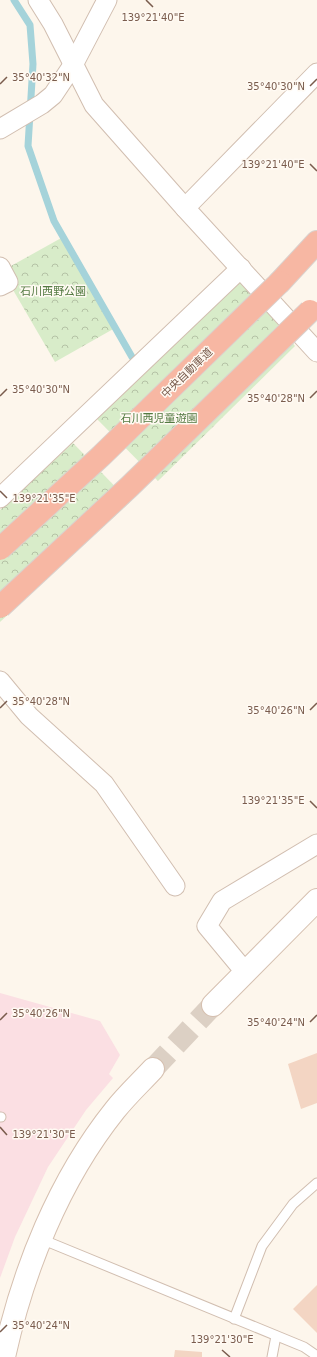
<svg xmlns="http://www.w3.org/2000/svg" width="317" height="1357" font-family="'DejaVu Sans','Noto Sans JP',sans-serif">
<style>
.medical{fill:#fbdfe3}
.park{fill:url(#park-crowns)}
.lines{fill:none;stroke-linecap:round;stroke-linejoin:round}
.stream{stroke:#a5d3da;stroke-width:7}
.building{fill:#f3d5c3}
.secondary-tunnel{stroke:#dcd0c4;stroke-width:22;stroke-dasharray:22 11;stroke-linecap:butt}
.lane-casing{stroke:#d1beb0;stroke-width:11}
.street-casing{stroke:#d1beb0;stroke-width:21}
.secondary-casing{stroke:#d6c0b0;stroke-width:24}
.highway-casing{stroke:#dad1cd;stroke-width:24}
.lane{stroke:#fff;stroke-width:9}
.street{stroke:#fff;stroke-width:19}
.secondary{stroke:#fff;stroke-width:22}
.highway{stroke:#f7b7a3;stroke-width:22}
.highway-bridge-casing{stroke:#dad1cd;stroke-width:24;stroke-linecap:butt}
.highway-bridge{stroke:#f7b7a3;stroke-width:22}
.ticks{fill:none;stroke:#7a5c4d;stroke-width:1.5}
.labels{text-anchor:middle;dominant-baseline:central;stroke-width:3;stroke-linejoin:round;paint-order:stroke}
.park-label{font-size:11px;fill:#537a41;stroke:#fffaf3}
.street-label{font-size:11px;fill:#7a5c4d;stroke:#fffaf3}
.ticks-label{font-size:10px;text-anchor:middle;fill:#7a5c4d;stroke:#fffaf3;stroke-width:3;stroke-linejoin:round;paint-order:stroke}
</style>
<defs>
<pattern id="park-crowns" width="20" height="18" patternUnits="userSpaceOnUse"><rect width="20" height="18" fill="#d8ecc9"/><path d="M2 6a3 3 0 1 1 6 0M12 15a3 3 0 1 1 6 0" fill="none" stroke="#b4c2a5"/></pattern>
</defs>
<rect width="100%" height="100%" fill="#fdf6ec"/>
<path class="medical" d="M0,993l100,28 20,34 -11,19 4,4 -27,32 -38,57 -33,70 -15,41z"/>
<g class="park">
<path d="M63,237l52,91 -60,34 -53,-91z"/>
<path d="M242,279l53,67 -137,135 -62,-63z"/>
<path d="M73,443l57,59 -130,120v-112z"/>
</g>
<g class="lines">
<path class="stream" d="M14,0l16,25 3,39 -5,82 26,75 78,136"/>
</g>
<g class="building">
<path d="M317,1053v50l-16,6 -13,-45z"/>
<path d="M317,1285v48l-24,-24z"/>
<path d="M175,1350l27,2v5h-28z"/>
</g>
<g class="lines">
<path class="secondary-tunnel" d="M153,1069l60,-64"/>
<defs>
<g id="lane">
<path d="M0,1117h1"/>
<path d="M41,1239l263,108 13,9"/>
<path d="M234,1319l28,-73 31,-42 24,-21"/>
<path d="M272,1357l4,-21"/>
</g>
<g id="street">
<path d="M38,0l15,24 41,81 91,103 132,144"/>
<path d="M0,129l42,-25 11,-9 20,-30 34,-65"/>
<path d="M185,208l132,-135"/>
<path d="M0,267l8,15 -8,4"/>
<path d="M0,498l241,-230"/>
<path d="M0,681l29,35 75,68 71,102"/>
<path d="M246,973l-39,-47 15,-25 95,-57"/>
</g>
<g id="secondary">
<path d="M213,1005l104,-105"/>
<path d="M4,1357c19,-87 55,-177 111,-247 12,-15 25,-27 38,-41"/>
</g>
<path id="highway" d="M280,282l37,-40"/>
</defs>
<use href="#lane" class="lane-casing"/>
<use href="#street" class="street-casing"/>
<use href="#secondary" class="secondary-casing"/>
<use href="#highway" class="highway-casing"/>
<use href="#lane" class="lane"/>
<use href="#street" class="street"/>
<use href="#secondary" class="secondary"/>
<use href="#highway" class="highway"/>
<defs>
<g id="highway-bridge">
<path d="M0,549l101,-93 179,-174"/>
<path d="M0,607l130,-121 180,-175"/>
</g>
</defs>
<use href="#highway-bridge" class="highway-bridge-casing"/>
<use href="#highway-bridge" class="highway-bridge"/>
</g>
<path class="ticks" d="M146,0l7,7M0,84l7,-7M310,86l7,-7M310,164l7,7M0,396l7,-7M310,398l7,-7M0,491l7,7M0,708l7,-7M310,710l7,-7M310,801l7,7M0,1020l7,-7M310,1022l7,-7M0,1127l7,8M0,1332l7,-7M222,1350l8,7"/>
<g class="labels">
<g class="park-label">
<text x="53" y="291">石川西野公園</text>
<text x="159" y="418">石川西児童遊園</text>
</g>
<g class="street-label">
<text transform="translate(187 373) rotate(-44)">中央自動車道</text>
</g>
</g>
<g class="ticks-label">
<text x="153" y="21">139°21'40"E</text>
<text x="41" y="81">35°40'32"N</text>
<text x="276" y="90">35°40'30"N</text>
<text x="273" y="168">139°21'40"E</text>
<text x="41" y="393">35°40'30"N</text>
<text x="276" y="402">35°40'28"N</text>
<text x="44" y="502">139°21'35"E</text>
<text x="41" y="705">35°40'28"N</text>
<text x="276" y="714">35°40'26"N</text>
<text x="273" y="804">139°21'35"E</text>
<text x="41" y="1017">35°40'26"N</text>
<text x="276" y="1026">35°40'24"N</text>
<text x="44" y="1138">139°21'30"E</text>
<text x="41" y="1329">35°40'24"N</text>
<text x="222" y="1343">139°21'30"E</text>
</g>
</svg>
